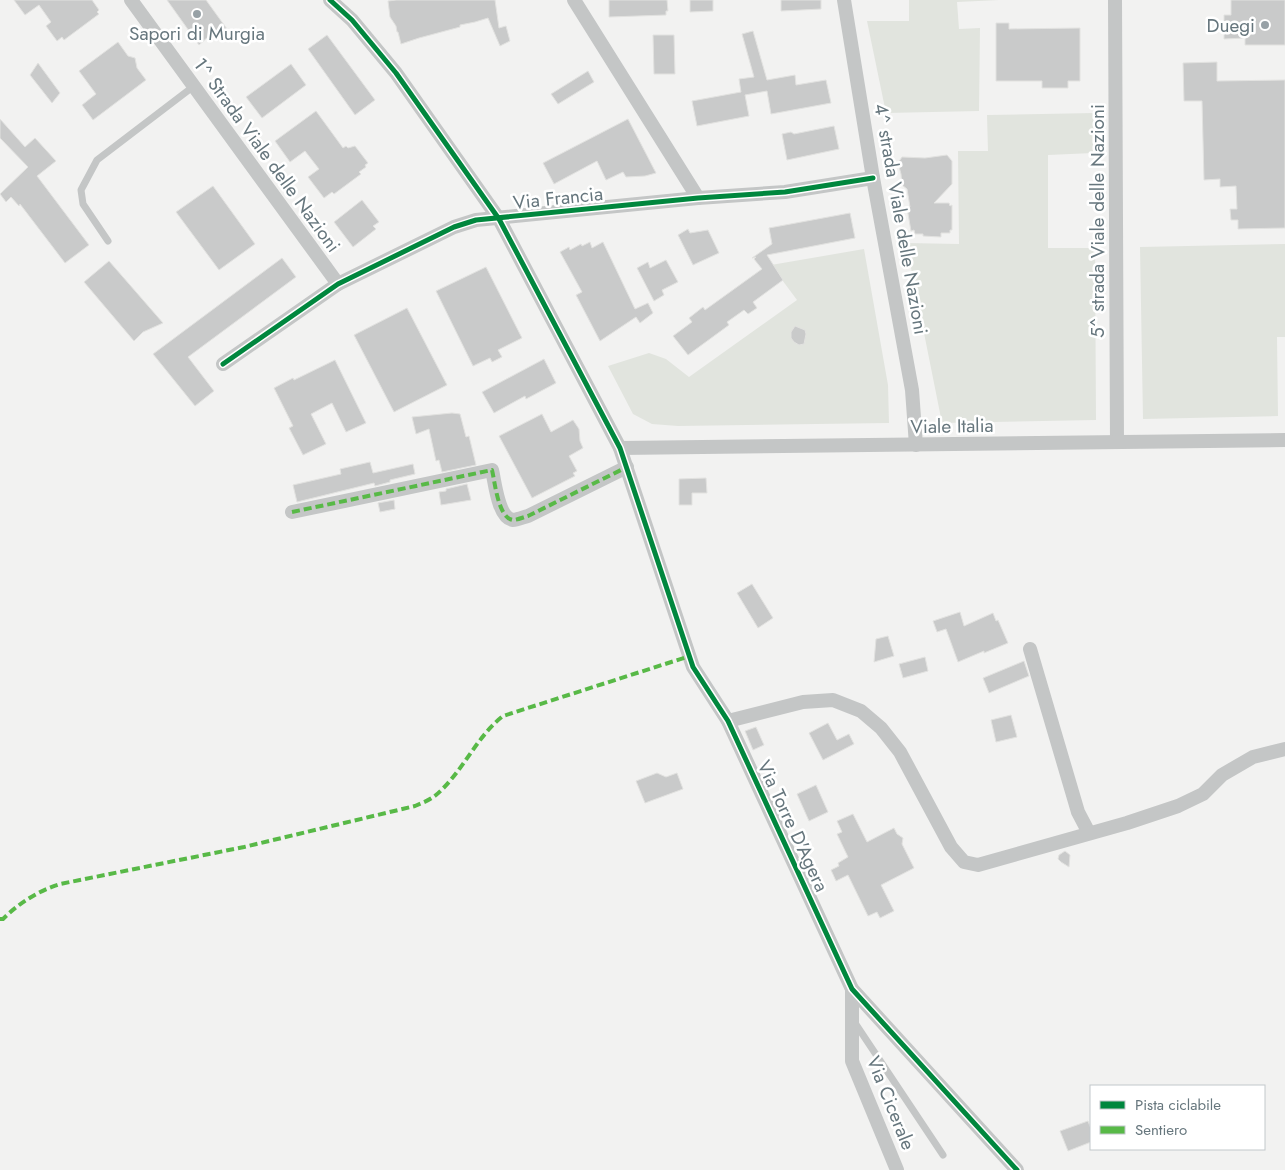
<svg xmlns="http://www.w3.org/2000/svg" width="1285" height="1170" font-family="Jost,sans-serif">
<style>
.green{fill:#e1e4de}
.building{fill:#c9caca;stroke:#e2e2e0}
.lines{fill:none;stroke-linecap:round;stroke-linejoin:round}
.service{stroke:#c4c6c6;stroke-width:7}
.minor{stroke:#c4c6c6;stroke-width:14}
.quiet{stroke:#58b947;stroke-width:4;stroke-dasharray:8 4;stroke-linecap:butt}
.cycleway-casing{stroke:#fff;stroke-width:8}
.cycleway{stroke:#00873e;stroke-width:5}
.poi-dot{fill:#97a1a6;stroke:#fff;stroke-width:2}
.labels{text-anchor:middle;dominant-baseline:central;stroke-width:5;stroke-linejoin:round;paint-order:stroke}
.poi-label{font-size:19px;fill:#66767d;stroke:#fff;text-anchor:end}
.street-label{font-size:19px;fill:#66767d;stroke:#fff}
</style>
<rect width="100%" height="100%" fill="#f2f2f1"/>
<g class="green">
<path d="M909,0h90l-42,2 2,27 21,-1 -1,83 -93,2 -19,-92h42z"/>
<path d="M1094,113l-1,40 -45,2v93h47l1,172 -154,3 -36,-180 53,1 -1,-93h30l-1,-36z"/>
<path d="M1285,244v93h-8l1,79 -135,3 -3,-172z"/>
<path d="M864,249l24,136 1,38 -211,3 -26,-2 -19,-10 -25,-48 41,-13 17,6 23,18 108,-77 -26,-35z"/>
</g>
<g class="building">
<path d="M14,0h78l7,10 -2,2 2,2 -35,26 -2,-3 -5,4 -11,-15 5,-4 -12,-17 -14,10z"/>
<path d="M167,0h39l21,29 -15,11 -3,-4 -10,9z"/>
<path d="M396,0h99l4,28 7,-2 4,15 -10,5 -12,-28 -13,4 -15,3v2l-41,11 -18,6 -3,-12h-1l-1,-6 -6,-9 -2,-16z"/>
<path d="M609,0h58l1,11h-2v4l-57,2z"/>
<path d="M690,0h23v11l-23,1z"/>
<path d="M781,0h40v9l-40,2z"/>
<path d="M1231,0h54v45h-40v-7l-21,1v-24h7z"/>
<path d="M996,23h13v6l71,-1v53h-12v7h-26v-7h-46z"/>
<path d="M753,31l14,49 28,-5 1,10 30,-5 5,23 -60,11 -4,-23 -22,4 4,21 -52,10 -5,-25 49,-9 -2,-13 15,-2 -12,-43z"/>
<path d="M327,35l48,65 -20,15 -47,-66z"/>
<path d="M653,35h21l1,39h-21z"/>
<path d="M118,42l10,14 7,2 2,10 9,12 -53,40 -11,-15 14,-11 -17,-23z"/>
<path d="M1217,62v19l68,-1v148l-47,1v-9h-7l-1,-11h7l-1,-23 -16,1v-8l-16,1 -2,-79h-18l-1,-38z"/>
<path d="M38,63l22,30 -8,10 -22,-28z"/>
<path d="M291,64l15,21 -44,33 -16,-21z"/>
<path d="M588,71l6,11 -36,22 -7,-10z"/>
<path d="M316,111l27,37 3,-2 2,2 7,-2 13,17 -3,2 1,2 -7,5 2,2 -27,20 -2,-2 -8,6 -16,-21 11,-8 -14,-18 -15,11 -15,-21z"/>
<path d="M0,119l25,28 10,-9 21,23 -19,15 52,69 -24,18 -45,-59 -1,2 -8,-9 -5,5 -6,-8 28,-27 -28,-29z"/>
<path d="M628,119l28,54 -11,3 -19,1 -3,-5 -17,8 -9,-19 -43,23 -11,-21z"/>
<path d="M834,126l5,23 -52,11 -5,-26 9,-2 3,2z"/>
<path d="M947,155l5,6v23l-18,19h15l1,3 2,-1v25h-2v3h-9v4l-18,-1v-2h-8l-1,-4 -3,1 -4,-23 3,-1 -3,-18 -5,-4 -1,-11 -3,-11 4,-6 23,1z"/>
<path d="M213,186l42,58 -36,26 -43,-58z"/>
<path d="M362,200l17,22 -6,4 3,3 -23,18 -19,-25z"/>
<path d="M850,213l5,25 -88,17 16,25 -30,22 4,6 -9,6 -4,-4 -17,12 2,3 -41,30 -15,-19 19,-14 -3,-4 14,-11 2,3 57,-41 -8,-10 2,-2 -4,1 20,-14 -3,-16z"/>
<path d="M688,229l2,4 18,-3 11,23 -26,12 -15,-30z"/>
<path d="M590,242l2,6 11,-6 32,67 13,-6 5,10 -13,10 -4,-6 -36,24 -24,-46 6,-3 -22,-40 9,-5 1,3 11,-6 1,2z"/>
<path d="M282,258l14,19 -108,80 26,34 -19,15 -42,-52z"/>
<path d="M666,260l12,22 -16,8 2,5 -10,6 -17,-33 11,-6 2,6z"/>
<path d="M109,261l54,62 -20,9 -9,9 -50,-59z"/>
<path d="M486,267l36,71 -24,12 4,7 -10,5 -2,-4 -17,8 -37,-75z"/>
<path d="M407,308l40,77 -53,27 -40,-77z"/>
<path d="M795,326l10,4 1,4 -2,10 -5,1 -5,-3 -3,-4v-6z"/>
<path d="M544,359l12,24 -30,16 -1,-3 -31,17 -12,-21z"/>
<path d="M335,360l31,63 -20,9 -14,-29 -21,11 15,30 -23,11 -14,-27 4,-2 -19,-38 19,-10 1,2z"/>
<path d="M452,413l8,1 6,23 3,-1 7,29 -34,7 -3,-12 -3,1 -7,-32 -13,5 -4,-17z"/>
<path d="M542,414l9,18 22,-12 6,9 1,12 3,7 -14,8 8,15 -4,2 2,3 -43,22 -33,-62z"/>
<path d="M370,462l3,11 40,-9 2,10 -25,6v2l-15,4 -1,-3 -77,19 -4,-17 48,-11 -1,-5z"/>
<path d="M706,478l1,15h-15v12h-13v-26z"/>
<path d="M467,484l4,16 -30,5 -2,-13 7,-1v-2z"/>
<path d="M394,500l1,9 -15,3 -2,-9z"/>
<path d="M752,584l21,34 -15,10 -21,-35z"/>
<path d="M960,612l4,14 29,-13 3,8 2,-1 10,23 -24,10v-2l-26,11 -12,-33 -9,3 -4,-11z"/>
<path d="M888,636l6,20 -20,6 2,-23z"/>
<path d="M925,657l3,14 -25,7 -4,-14z"/>
<path d="M1024,661l5,15 -40,17 -6,-15z"/>
<path d="M1011,715l6,22 -21,5 -5,-22z"/>
<path d="M828,723l9,17 12,-6 5,10 -31,16 -14,-27z"/>
<path d="M756,727l8,18 -11,5 -8,-19z"/>
<path d="M657,773l9,4 11,-4 6,16 -38,14 -9,-22z"/>
<path d="M816,785l12,27 -19,9 -12,-27z"/>
<path d="M853,814l14,28 27,-14 3,6 6,4 -1,6 12,24 -33,17 13,26 -14,7 -3,-6 -9,4 -20,-41 -12,6 -5,-11 8,-4 -1,-3 10,-6 -11,-23 5,-2 -5,-11z"/>
<path d="M1065,851l5,4 -1,12 -8,-5 -3,-3 1,-4z"/>
<path d="M1088,1121l3,8v13l-23,9 -8,-20z"/>
</g>
<g class="lines">
<g class="service">
<path d="M108,241l-25,-37 -2,-14 16,-30 97,-74"/>
<path d="M853,1020l90,135"/>
</g>
<g class="minor">
<path d="M131,0l207,284"/>
<path d="M330,0l22,20 44,53 103,146 121,229 73,219 35,54 124,268 165,181"/>
<path d="M574,0l124,198"/>
<path d="M844,0l29,178 39,212 4,55"/>
<path d="M1115,0l2,442"/>
<path d="M223,364l115,-80 116,-57 22,-7 222,-22 87,-6 88,-14"/>
<path d="M620,448l665,-8"/>
<path d="M292,512l200,-42c3,12 6,48 21,50 4,0 11,-3 15,-4l99,-49"/>
<path d="M1030,649l48,163 11,21"/>
<path d="M728,721l75,-19 30,-2 28,11 20,17 19,24 51,95 13,15 14,3 149,-42 51,-17 25,-12 19,-19 31,-18 32,-8"/>
<path d="M852,989v72l45,109"/>
</g>
<g class="quiet">
<path d="M292,512l200,-42c3,12 6,48 21,50 4,0 11,-3 15,-4l99,-49"/>
<path d="M0,919h3c16,-16 35,-28 57,-35l184,-37 171,-41c7,-3 15,-6 21,-11 27,-23 40,-58 67,-79l187,-60"/>
</g>
<defs>
<g id="cycleway">
<path d="M330,0l22,20 44,53 103,146 121,229 73,219 35,54 124,268 165,181"/>
<path d="M223,364l115,-80 116,-57 22,-7 222,-22 87,-6 88,-14"/>
</g>
</defs>
<use href="#cycleway" class="cycleway-casing"/>
<use href="#cycleway" class="cycleway"/>
</g>
<g class="poi-dot">
<circle cx="197" cy="14" r="5"/>
<circle cx="1265" cy="25" r="5"/>
</g>
<g class="labels">
<g class="poi-label">
<text x="1255" y="25">Duegi</text>
<text x="197" y="33" text-anchor="middle">Sapori di Murgia</text>
</g>
<g class="street-label">
<text transform="translate(267 155) rotate(54)">1^ Strada Viale delle Nazioni</text>
<text transform="translate(558 198) rotate(-6)">Via Francia</text>
<text transform="translate(901 219) rotate(80)">4^ strada Viale delle Nazioni</text>
<text transform="translate(1097 221) rotate(-90)">5^ strada Viale delle Nazioni</text>
<text transform="translate(952 426) rotate(-1)">Viale Italia</text>
<text transform="translate(793 826) rotate(65)">Via Torre D'Agera</text>
<text transform="translate(891 1103) rotate(68)">Via Cicerale</text>
</g>
</g>
<rect x="1090" y="1085" width="175" height="65" fill="#ffffff" stroke="#c2c8cb"/>
<rect x="1100" y="1101" width="25" height="8" fill="#00873e" stroke="#c2c8cb"/>
<text x="1135" y="1110" font-size="15" fill="#66767d">Pista ciclabile</text>
<rect x="1100" y="1126" width="25" height="8" fill="#58b947" stroke="#c2c8cb"/>
<text x="1135" y="1135" font-size="15" fill="#66767d">Sentiero</text>
</svg>
